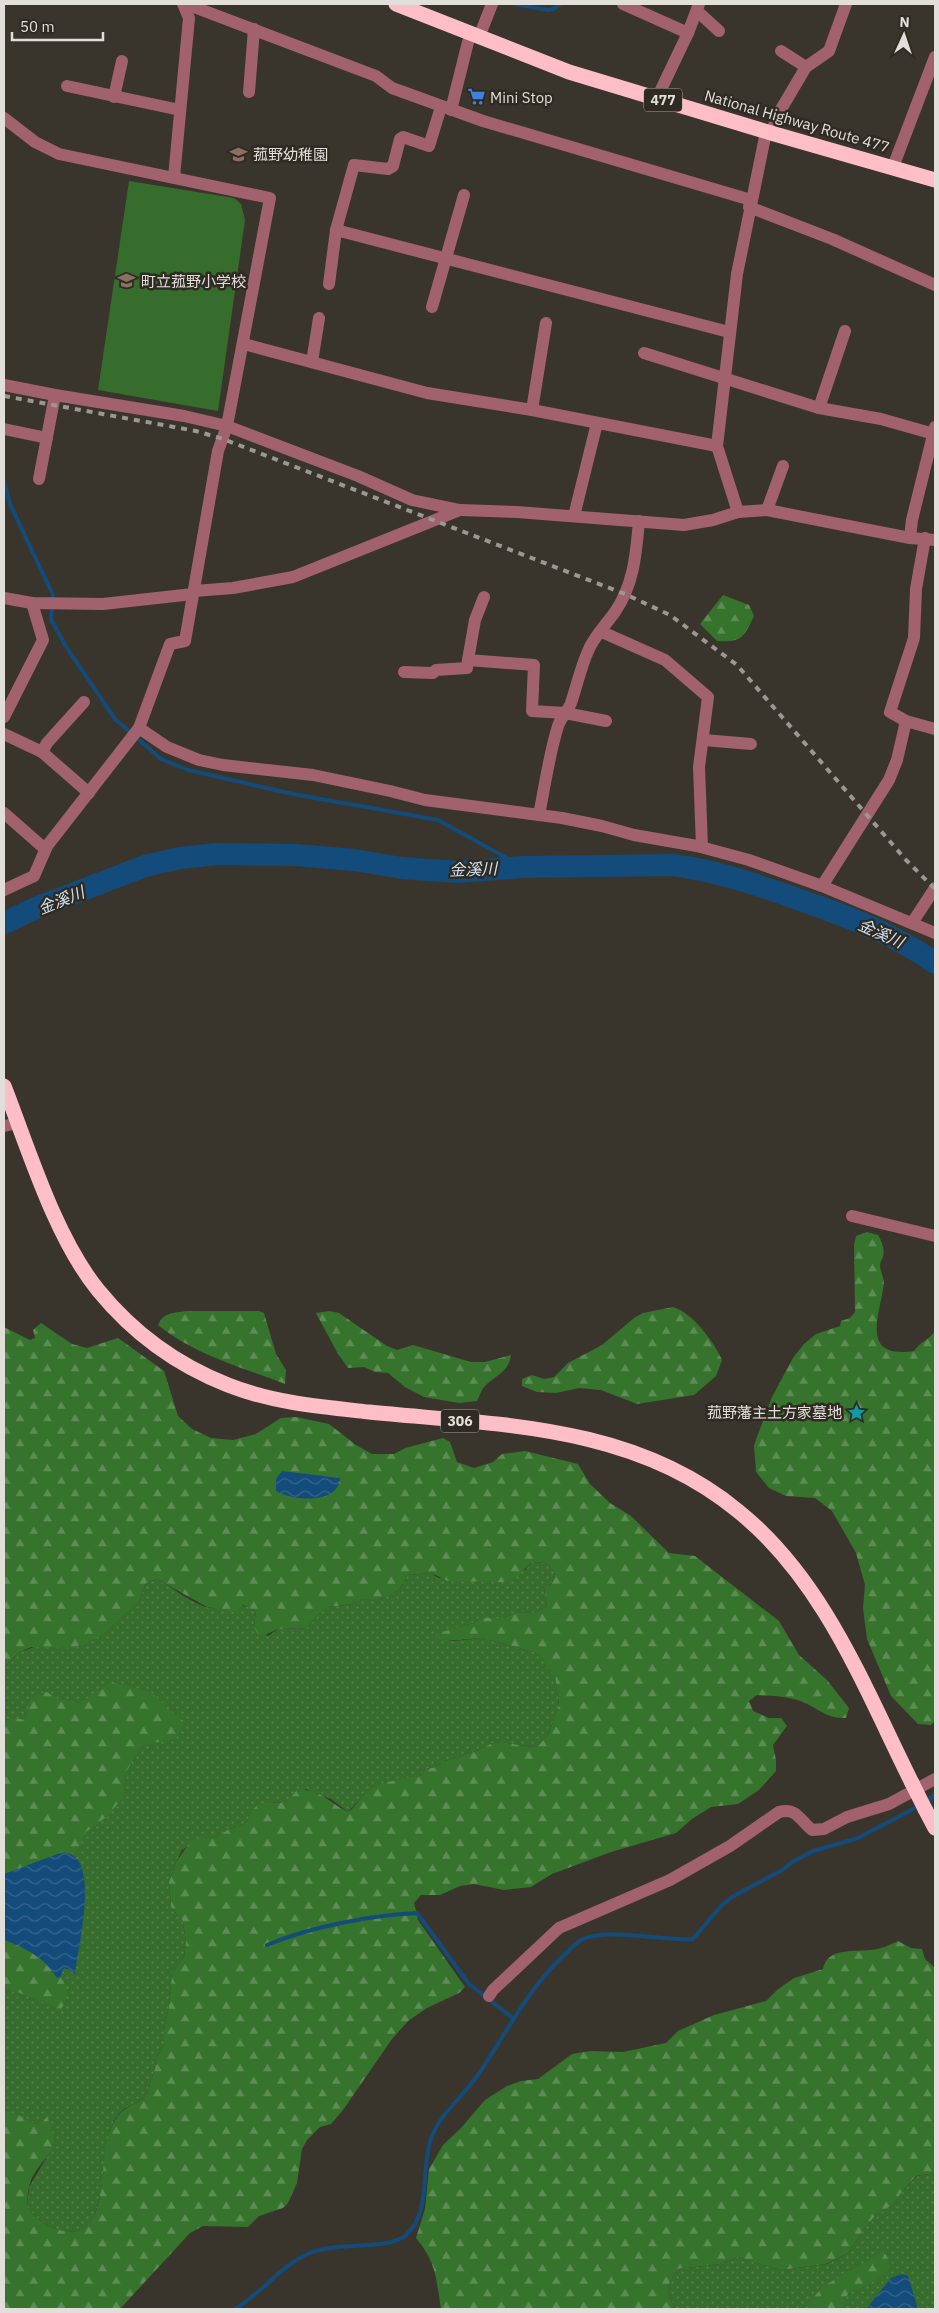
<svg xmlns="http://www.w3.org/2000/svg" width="939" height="2313" font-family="'IBM Plex Sans','Noto Sans JP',sans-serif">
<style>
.grass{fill:url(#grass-dots)}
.forest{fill:url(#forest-firs)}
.park{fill:#366d2d}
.water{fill:url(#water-waves)}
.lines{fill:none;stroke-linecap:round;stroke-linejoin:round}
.stream{stroke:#134c7b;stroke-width:4}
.river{stroke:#134c7b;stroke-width:22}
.minor{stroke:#a1626e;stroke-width:12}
.highway{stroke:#fdbec8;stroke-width:15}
.rail{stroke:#9b9791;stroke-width:4;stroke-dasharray:6 6;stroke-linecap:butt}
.highway-bridge{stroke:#fdbec8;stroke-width:15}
.labels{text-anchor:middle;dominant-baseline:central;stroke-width:5;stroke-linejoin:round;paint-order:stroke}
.shield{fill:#2f2b23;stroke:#aca9a3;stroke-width:1}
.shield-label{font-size:14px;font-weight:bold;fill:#e2dfda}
.poi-label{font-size:15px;fill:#e2dfda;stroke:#2f2b23;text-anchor:start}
.street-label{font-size:15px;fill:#e2dfda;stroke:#2f2b23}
.water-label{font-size:16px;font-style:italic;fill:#d1e2f4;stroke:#2f2b23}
</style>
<defs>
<pattern id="grass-dots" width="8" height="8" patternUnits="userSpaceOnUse" patternTransform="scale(1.25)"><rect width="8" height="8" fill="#366d2d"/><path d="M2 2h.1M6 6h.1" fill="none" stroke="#53814b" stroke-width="1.8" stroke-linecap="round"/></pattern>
<pattern id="forest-firs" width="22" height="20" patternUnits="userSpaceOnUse" patternTransform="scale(1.25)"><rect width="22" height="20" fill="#36732c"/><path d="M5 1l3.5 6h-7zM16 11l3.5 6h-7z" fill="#5c8d54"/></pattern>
<pattern id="water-waves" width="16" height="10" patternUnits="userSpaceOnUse" patternTransform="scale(1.25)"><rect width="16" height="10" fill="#134c7b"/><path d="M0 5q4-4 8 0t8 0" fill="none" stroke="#35658d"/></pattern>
</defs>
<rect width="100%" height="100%" fill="#39352c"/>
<g class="grass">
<path d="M532,1562l14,1 8,6 1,7 -5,11 -6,1 3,18 -12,7 -19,-1 -12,6h-22l-9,5 -37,11 -1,4 17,3 30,-3 52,14 10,6 2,8 9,9 4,30 -10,28 -9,11 -7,3 -33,-5 -10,2 -11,6 -36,12 -7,5 -10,2 -6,7 -30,6 -25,12 -17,18 -17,-13 -25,-10 -20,14 -19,-1 -15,8 -4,10 -6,6 -13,3 -14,9 -12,-1 -21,13 -6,12 -7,20 2,25 12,14 3,22 -2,14 -12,16 -3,33 -5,23v16l-8,14 -2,13 -9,26c-13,7 -25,10 -32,25 -11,26 -8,87 -26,104 -6,5 -14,5 -22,4 -17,-2 -27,-11 -38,-24l2,-20 19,-32 -9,-30c-9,-3 -28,-14 -35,-13v-445l14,-14 104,-39 17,-13 7,-18 11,-4c16,9 33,23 49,28 17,5 33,-8 50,4l-2,16 14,9 10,-7 29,-1 12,-14 10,-7 23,-3 9,-5h15l23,-9 9,-15 23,-2 7,5 87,-8z"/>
<path d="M935,2173v136h-262c1,-7 -3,-9 -5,-16 -1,-8 6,-17 9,-24l43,-5 17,-7 44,13 46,-6 21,-11 18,-27 10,-11 18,-11 7,-11 16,-17z"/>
</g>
<g class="forest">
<path d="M723,595l26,10 5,11c-10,21 -12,27 -37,25l-17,-17z"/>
<path d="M867,1232l11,3c4,7 7,14 5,22 -1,2 -3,6 -3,8 0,6 4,12 4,19 -5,33 -24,75 30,67 6,-9 15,-11 21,-20v390l-4,4 -13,-1 -27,-28 -24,-57 -4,-31 2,-23 -9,-32 -24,-42 -17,-13 -29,-2 -17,-8 -13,-16 -2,-27 18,-48 21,-39 11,-14 12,-10 24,-8 1,-5 9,-3 5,-6 -1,-67 2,-9z"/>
<path d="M673,1307c20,6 41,35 49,53l-6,16 -22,19 -57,9 -36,-14 -22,-2 -23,5 -19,-1 -15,-6v-7l10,-4 12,4 10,-2 14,-14 34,-18 32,-27 9,-5z"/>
<path d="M187,1311h72l5,2 12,41 10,16 -1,14c-44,-17 -90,-29 -127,-59 6,-13 15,-12 29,-14z"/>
<path d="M329,1311l10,2 48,33 10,4 16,-5 58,17h14l26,-7c-2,16 -13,19 -24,29 -5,4 -7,11 -10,17l-18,2 -35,-6 -19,-10 -17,-14 -13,-1 -11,-5 -16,1 -10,-14 -22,-41z"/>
<path d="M41,1323l31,21 15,4 31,-10 46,33 14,45 14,13 19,9 22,2 23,-6 25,-16 15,-1 33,7 27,21 16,9h22l11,-6 38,-10 7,4 7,20 17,6 19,-6 9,-8 23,-3 53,13 12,20 20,19 21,13 38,37 26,3 84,65 20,34 28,25 22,28 -3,10c-19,1 -27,-9 -43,-16 -15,-6 -30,-6 -46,-7l-8,6 4,10 16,7h12l6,8 -14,19 3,15v11l-17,19 -21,14 -27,3 -19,12 -16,14 -65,19 -59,22 -21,13 -27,3 -30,-6 -14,2 -20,9h-19l-7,8 4,17 47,67 -6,6 -32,15 -19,13 -16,18 -49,71 -12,14 -11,3 -13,13 -5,9 -5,34 -9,20 -5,5 -24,8 -11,11 -45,-1 -13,7 -70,76h-116v-197c11,-2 22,9 35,13l8,-8c19,39 -11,40 -18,70 -2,7 -1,14 -2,20 11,13 21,22 38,24 8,1 16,1 22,-5 21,-19 11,-79 28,-106 8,-13 18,-15 30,-22l9,-26 2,-13 8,-14v-16l5,-23 3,-33 12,-16 2,-14 -3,-22 -12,-14 -2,-25 7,-20 15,-21 12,-4 12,1 14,-9 13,-3 6,-6 4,-10 6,-5 9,-3 19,1 11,-13c24,-2 32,13 51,22 7,-4 10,-12 16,-17 14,-13 38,-17 56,-19l6,-7 10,-2 7,-5 36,-12 11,-6 10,-2 33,5 7,-3 9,-11 10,-28 -4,-29 -9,-10 -3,-8 -9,-6 -52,-14 -37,3 -10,-3v-4l38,-11 9,-5h22l12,-6 19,1 12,-7 -3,-19h6l5,-11 -1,-6 -8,-7 -14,-1 -18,17 -12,3 -54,-1 -17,-8 -23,2 -9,15 -23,10 -14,-1 -10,5 -23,3 -10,7 -12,14 -29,1 -15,7 -6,-3 -3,-6 2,-16 -13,-6 -9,7 -27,-5 -50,-28 -11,4 -7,18 -39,35 -27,12 -42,-1 -13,6 -14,14v-340l26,13 5,-2 -2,-8z"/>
<path d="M110,1683c12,1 31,5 42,11 11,7 21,21 33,28l-10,17 -33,6 -19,32 1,18 -15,20 -23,17 -9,19 -7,3 -5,-1 -61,21v-151l9,-5 13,2 4,-20 9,-7 8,-1 9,6 23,6z"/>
<path d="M4,1940c22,8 40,17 53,38l3,-1c9,10 9,22 1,32l-57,-22z"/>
<path d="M898,1941l13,7 11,1 3,10 10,9v205l-19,3 -15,17 -7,11 -18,11 -10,11 -18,27 -22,11 -45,6 -44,-13 -17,7 -43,5c-3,7 -10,16 -9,24 2,7 6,9 5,16h-232c-5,-30 -4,-46 -25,-71l9,-29 4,-40 14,-24 18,-17 24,-28 22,-14 14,-5 17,-2 34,-25 18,-3 33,1 43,-9 12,-12 36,-16 52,-14 11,-11 17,-12 29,-9c4,-22 32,-17 48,-19 10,-1 19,-5 27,-9z"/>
<path d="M882,2252l4,3 4,12c-6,11 -29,22 -41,25l-8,17h-36l17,-22z"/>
</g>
<path class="park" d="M129,181l105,17 7,6 4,16 -27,191 -120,-21z"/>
<g class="water">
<path d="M282,1471l58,7c-2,27 -47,23 -64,13v-12z"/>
<path d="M60,1853c44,-5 17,98 15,122l-3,-4 -8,-3 -4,9 -3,1c-13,-21 -31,-30 -53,-38v-66z"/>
<path d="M902,2274l6,2 10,33h-52l25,-31z"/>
</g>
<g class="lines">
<g class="stream">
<path d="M514,4l34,6 5,-1 7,-5"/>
<path d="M4,481l6,23 43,91 -2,24 14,26 50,74 46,40 27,11 105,24 145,26 85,47"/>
<path d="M925,1802l10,-7"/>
<path d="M267,1945c43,-18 104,-30 150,-32l52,71 44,34"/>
<path d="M235,2309c27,-16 46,-44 75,-56 27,-12 78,-2 96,-18 25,-22 15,-64 24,-93 7,-26 33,-45 48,-67 28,-41 49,-85 86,-120 5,-4 11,-11 17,-15 27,-14 79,2 112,-1l28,-33 11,-9 52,-28 8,-7 21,-11 45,-13 61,-32"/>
</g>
<path class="river" d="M4,923l34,-16 107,-41 35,-8 37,-4 79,1 58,5 48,8 55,4 66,-5 151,-2c43,6 85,20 126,35 47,16 94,34 135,63"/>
<g class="minor">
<path d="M186,4l190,72 16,12 91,33 268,79"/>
<path d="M623,4l65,29 11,-29"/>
<path d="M697,11l22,20"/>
<path d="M479,37l13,-33"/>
<path d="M781,51l25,16"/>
<path d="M67,86l113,24"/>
<path d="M249,92l5,-63"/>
<path d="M114,97l8,-36"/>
<path d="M657,98l31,-65"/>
<path d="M451,110l17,-68"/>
<path d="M4,118l31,24 24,12 211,44 -43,228 -9,25 -33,190 -15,3 -31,84 -92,118 -13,30 -30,14"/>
<path d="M771,133l9,-22 26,-44 23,-16 17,-47"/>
<path d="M893,167l42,-110"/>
<path d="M174,177l15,-159 -6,-14"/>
<path d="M749,207l83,32 103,46"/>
<path d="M336,230l18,-65 34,4 5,-3 7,-27 3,-2 26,9 12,-39"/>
<path d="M329,284l7,-54 393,102"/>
<path d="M432,307l32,-112"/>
<path d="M244,344l183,49 105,17 185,36"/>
<path d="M644,353l175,55 62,11 53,15"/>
<path d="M312,362l7,-44"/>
<path d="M4,385l51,10 129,21 43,10 131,50 54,24 48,10 57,2 167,13 29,-5 25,-8 29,-2 143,28 25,2"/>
<path d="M819,408l26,-77"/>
<path d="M532,410l14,-87"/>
<path d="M4,429l43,9"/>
<path d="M39,479l16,-84"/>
<path d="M767,510l16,-44"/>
<path d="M738,512l-21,-66 20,-172 29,-142"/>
<path d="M574,516l23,-93"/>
<path d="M910,538l2,-18 23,-93"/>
<path d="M925,538l-9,51 -2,49 -24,74 16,9 29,8"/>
<path d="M194,591l39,-3 60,-11 167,-67"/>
<path d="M484,597l-9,23 -7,40 66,5 -2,46 33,2 41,8"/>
<path d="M4,598l28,5 71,1 90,-10"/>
<path d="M602,632l63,28 43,37 -9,70 3,80"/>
<path d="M404,672l29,1 3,-3 31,-2 1,-8"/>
<path d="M4,717l39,-77 -11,-37"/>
<path d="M139,728l28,19 32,13 24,5 90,10 77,16 35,9 137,18 40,8 32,9 63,11 52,14 73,26 113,47"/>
<path d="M4,734l38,18 47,41"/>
<path d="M704,740l47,4"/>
<path d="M42,752l5,-9 37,-41"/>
<path d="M4,813l41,36"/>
<path d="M539,815c6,-30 10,-60 19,-89 3,-9 10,-15 13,-23 6,-18 10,-37 18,-54 5,-12 18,-26 26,-37 19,-28 21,-58 24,-91"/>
<path d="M822,886l67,-106 8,-20 9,-39"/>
<path d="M912,923l23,-35"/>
<path d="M4,1126l14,-3"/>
<path d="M852,1216l83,20"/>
<path d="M489,1996l4,-6 66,-62 111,-48 60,-34 49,-34c17,-5 21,8 33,18l12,-1 23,-12 42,-13 46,-25"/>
</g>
<g class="highway">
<path d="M396,4l173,68 202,61 164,47"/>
<path d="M4,1086c25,64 51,151 94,204 35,43 79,75 130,95 45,18 94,22 141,27 129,13 264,12 369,99 86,69 126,176 174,272"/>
<path d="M925,1809l10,19"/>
</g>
<path class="rail" d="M4,396l192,35 27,8 402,155 45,21 67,50 169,195 29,29"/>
<path class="highway-bridge" d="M912,1783l13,26"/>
</g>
<defs>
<symbol id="supermarket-bare" viewBox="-9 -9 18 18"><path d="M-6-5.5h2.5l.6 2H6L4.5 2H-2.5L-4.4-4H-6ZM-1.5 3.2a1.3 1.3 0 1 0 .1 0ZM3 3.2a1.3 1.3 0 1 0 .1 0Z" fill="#3f7fe0" stroke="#2f2b23" stroke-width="2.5" paint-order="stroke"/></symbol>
<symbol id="school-bare" viewBox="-9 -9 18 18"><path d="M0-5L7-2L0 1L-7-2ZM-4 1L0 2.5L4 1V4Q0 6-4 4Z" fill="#8d6e63" stroke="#2f2b23" stroke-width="2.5" paint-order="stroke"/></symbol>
<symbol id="sight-bare" viewBox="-9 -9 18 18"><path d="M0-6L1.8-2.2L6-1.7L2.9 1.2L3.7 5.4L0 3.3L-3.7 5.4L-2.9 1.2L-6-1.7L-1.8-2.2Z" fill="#0f9aa8" stroke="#2f2b23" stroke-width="2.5" paint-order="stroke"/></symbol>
</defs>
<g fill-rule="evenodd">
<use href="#supermarket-bare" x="464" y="84" width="25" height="25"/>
<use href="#school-bare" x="226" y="142" width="25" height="25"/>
<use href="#school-bare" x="114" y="268" width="25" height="25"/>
<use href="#sight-bare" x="844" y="1400" width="25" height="25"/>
</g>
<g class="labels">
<g class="shield">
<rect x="644" y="88.5" width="38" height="23" rx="4"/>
<rect x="441" y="1409.5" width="38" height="23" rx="4"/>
</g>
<g class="shield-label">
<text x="663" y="100">477</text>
<text x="460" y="1421">306</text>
</g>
<g class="poi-label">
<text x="490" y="97">Mini Stop</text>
<text x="253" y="154">菰野幼稚園</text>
<text x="141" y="281">町立菰野小学校</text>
<text x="842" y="1412" text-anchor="end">菰野藩主土方家墓地</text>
</g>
<g class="street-label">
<text transform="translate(797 121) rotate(16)">National Highway Route 477</text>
</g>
<g class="water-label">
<text transform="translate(473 869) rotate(-2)">金溪川</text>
<text transform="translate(61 900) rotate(-22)">金溪川</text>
<text transform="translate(881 933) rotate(24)">金溪川</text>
</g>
</g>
<rect width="939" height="2313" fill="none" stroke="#e2dfda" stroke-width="10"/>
<g transform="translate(904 35) rotate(3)" stroke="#2f2b23" stroke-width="4" paint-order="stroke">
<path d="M0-4L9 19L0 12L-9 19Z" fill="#e2dfda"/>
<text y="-8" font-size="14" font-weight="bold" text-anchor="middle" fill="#e2dfda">N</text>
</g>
<path d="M12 32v8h91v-8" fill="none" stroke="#e2dfda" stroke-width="2.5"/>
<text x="20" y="32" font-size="15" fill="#e2dfda" stroke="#2f2b23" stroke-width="4" paint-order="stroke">50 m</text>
</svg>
